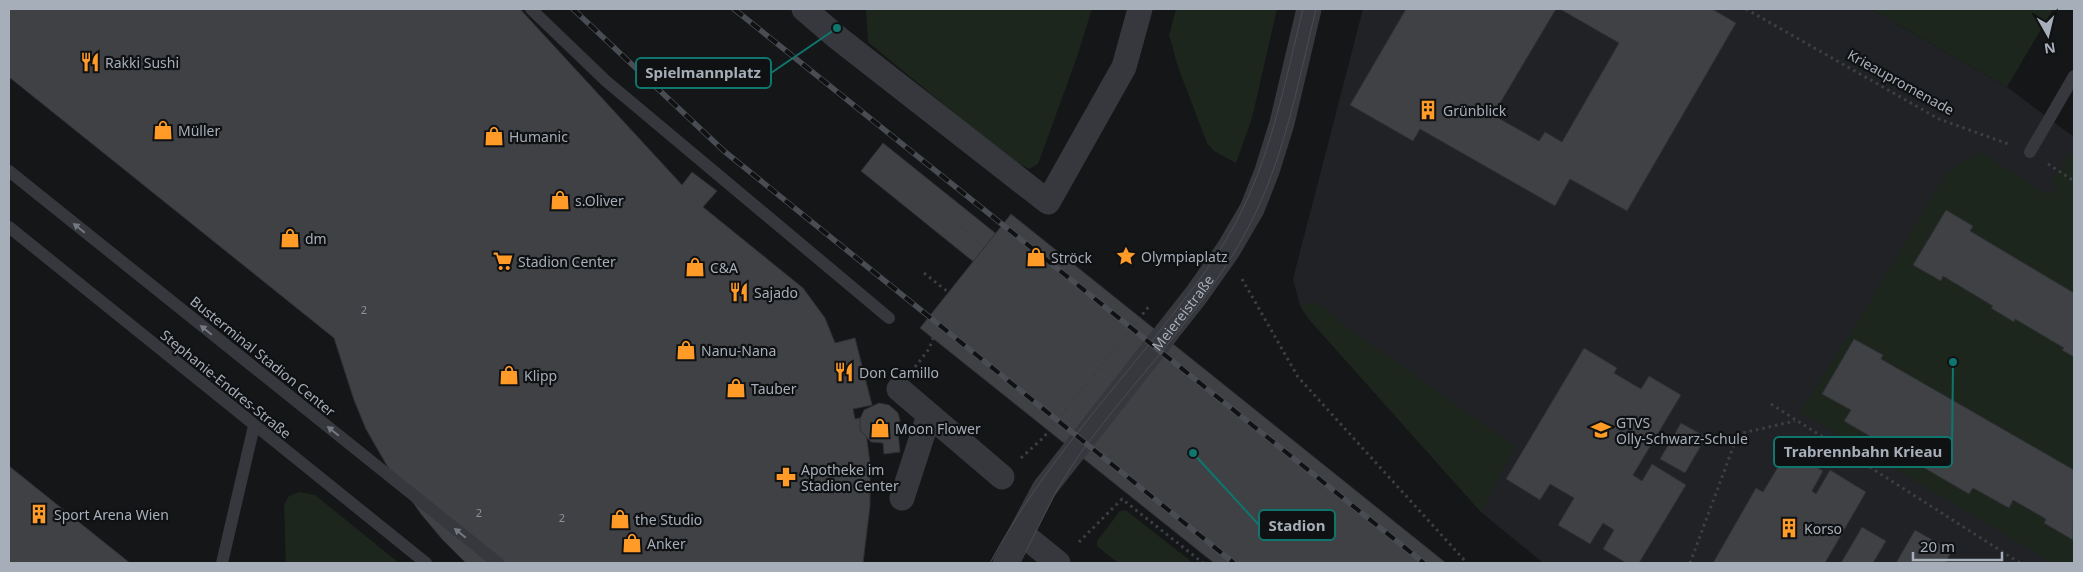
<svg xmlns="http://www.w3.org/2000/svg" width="2083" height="572" font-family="'Noto Sans',sans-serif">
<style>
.built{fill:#212225}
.green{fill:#1d261d}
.building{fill:#3f4145;stroke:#2f3034}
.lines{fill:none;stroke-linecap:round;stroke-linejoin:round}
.path{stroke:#3c3f44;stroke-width:3;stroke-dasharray:2.5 4;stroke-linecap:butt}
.lane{stroke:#36383d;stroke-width:12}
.street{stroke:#36383d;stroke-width:25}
.tram{stroke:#494c52;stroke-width:1}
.rail-casing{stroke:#494c52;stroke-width:5.5}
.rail{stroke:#101113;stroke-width:4;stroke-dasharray:11;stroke-linecap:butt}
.oneway{fill:#747981}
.labels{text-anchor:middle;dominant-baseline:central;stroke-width:4.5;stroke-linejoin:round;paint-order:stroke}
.number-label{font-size:11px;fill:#8c939c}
.poi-label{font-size:14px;fill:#a6aeb9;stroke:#101113;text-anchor:start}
.street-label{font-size:14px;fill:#a6aeb9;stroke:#101113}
.leader{fill:none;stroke:#0f766e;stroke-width:2}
.callout-dot{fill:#0f766e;stroke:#101113;stroke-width:2}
.callout{fill:#101113;stroke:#0f766e;stroke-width:2}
.callout-label{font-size:15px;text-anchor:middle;font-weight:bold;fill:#a6aeb9}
</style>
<rect width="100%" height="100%" fill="#151618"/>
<path class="built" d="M1363,9h508l136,78 67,50v426h-531l-62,-51 -174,-195 -7,-12 -7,-26z"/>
<g class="green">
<path d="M866,9h226l-15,48 -39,107 -9,5 -18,-9 -143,-118z"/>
<path d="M1176,9h101l-25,109 -16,45 -22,-12 -7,-8 -29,-76 -9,-32z"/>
<path d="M1871,9h182l-46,78z"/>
<path d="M2074,148v415h-21l-253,-151 64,-100 83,-140 33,-20 69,44 7,-10 -5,-4z"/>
<path d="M1316,302l32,26 167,119 -34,65 -174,-195 -7,-12z"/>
<path d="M299,492l16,3 84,68h-113l-2,-58 5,-9z"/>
<path d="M1126,510l2,2 65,51h-75l-21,-17v-5l23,-30z"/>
</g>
<g class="building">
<path d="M9,9h511l162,176 10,-13 25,19 -14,16 100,81 22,30 10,25 20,-5 17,67 -19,4 2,10 9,-2 6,46v43l-7,57h-397l-24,-24 -21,-25 -35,-50 -20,-35 -12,-29 -20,-62 -325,-261z"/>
<path d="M1406,9h150l-63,106 46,26 6,-9 17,10 57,-99 -59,-34h152l24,14 -109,188 -57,-32 -15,27 -135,-77 -7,12 -63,-36z"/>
<path d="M883,143l182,146 -23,28 -181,-146z"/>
<path d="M1946,210l27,16 -3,5 104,62v64l-12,-7 2,-2 -49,-29 -1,3 -23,-14 2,-2 -50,-30 -2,5 -28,-16z"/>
<path d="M1011,214l121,97 314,252h-232l-294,-235z"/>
<path d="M1854,339l29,16 -2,4 193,111 -1,70 -29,-17 2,-4 -33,-19 -4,8 -36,-20 -4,6 -125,-73 7,-11 -29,-16z"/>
<path d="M1584,348l33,20 -3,5 27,16 8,-13 32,19 -48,80 9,6 10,-17 34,21 -47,78h-13l-23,-14 11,-19 -11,-7 -13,21 -32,-19 16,-27 -24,-14 -10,16 -34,-21z"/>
<path d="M879,403l10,2 9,8 2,7 -2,13 2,19 -16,2 -1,-11 -12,-1 -11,-12v-11l4,-9z"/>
<path d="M1681,423l25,14 -21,36 -25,-14z"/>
<path d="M1788,450l35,21 -11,20 4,3 14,-24 36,22 -41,71h-112l43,-75 7,4z"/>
<path d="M9,466l121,97h-121z"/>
<path d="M1862,527l24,14 -13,22h-32z"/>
<path d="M1915,530l37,21 -7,12h-49z"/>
</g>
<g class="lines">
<g class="path">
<path d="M1746,9l193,110 72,26"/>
<path d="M2048,164l26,17"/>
<path d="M960,227l24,20"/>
<path d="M924,273l24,19"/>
<path d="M1242,279l56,98 169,186"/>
<path d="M915,367l14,-18 4,-11"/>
<path d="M1771,404l249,159"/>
<path d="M1021,458l22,-20 107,-133"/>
<path d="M1079,542l43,-43 81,64"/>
<path d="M1690,563l48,-129 57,-13"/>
</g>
<g class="lane">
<path d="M531,9l75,72 283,237"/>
<path d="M2030,152l44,-76"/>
<path d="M9,171l489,392"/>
<path d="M9,227l417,336"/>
<path d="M222,563l32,-137"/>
</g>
<g class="street">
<path d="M804,9l34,29 210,164 76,-135 16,-58"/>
<path d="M899,389l103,88"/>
<path d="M902,498l27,-83"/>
<path d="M1021,533l37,30"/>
<path id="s1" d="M1005,563l39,-74 153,-195 31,-44 24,-41 15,-38 15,-48 27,-114"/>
</g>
<g class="tram">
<path d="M990,563c43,-81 104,-151 162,-222 29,-38 61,-75 83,-117 36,-67 50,-142 68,-215"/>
<path d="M1020,563l38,-75 19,-30c55,-77 127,-146 171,-230 36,-68 50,-145 68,-219"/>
</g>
<defs>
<g id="rail">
<path d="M573,9l151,142 510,412"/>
<path d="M734,9l690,554"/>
</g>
</defs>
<use href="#rail" class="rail-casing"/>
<use href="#rail" class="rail"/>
</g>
<defs><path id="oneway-solid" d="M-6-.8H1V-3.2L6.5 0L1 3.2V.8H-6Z" transform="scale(1.25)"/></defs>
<g class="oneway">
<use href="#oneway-solid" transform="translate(79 228) rotate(-141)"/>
<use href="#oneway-solid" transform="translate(206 330) rotate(-141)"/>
<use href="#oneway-solid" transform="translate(333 431) rotate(-141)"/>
<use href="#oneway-solid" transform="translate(460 533) rotate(-141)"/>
</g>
<defs>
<symbol id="restaurant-bare" viewBox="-9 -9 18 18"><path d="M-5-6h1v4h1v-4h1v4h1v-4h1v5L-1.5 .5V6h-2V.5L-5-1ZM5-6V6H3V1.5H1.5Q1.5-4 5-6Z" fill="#ff9b26" stroke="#101113" stroke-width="2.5" paint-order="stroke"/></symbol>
<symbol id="building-bare" viewBox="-9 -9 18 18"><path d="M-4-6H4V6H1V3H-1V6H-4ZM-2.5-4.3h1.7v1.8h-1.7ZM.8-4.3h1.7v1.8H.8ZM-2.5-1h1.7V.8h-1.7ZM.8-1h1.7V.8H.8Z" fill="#ff9b26" stroke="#101113" stroke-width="2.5" paint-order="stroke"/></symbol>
<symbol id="shop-bare" viewBox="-9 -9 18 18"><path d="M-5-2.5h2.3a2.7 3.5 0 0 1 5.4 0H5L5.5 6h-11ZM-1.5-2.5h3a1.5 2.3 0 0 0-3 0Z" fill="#ff9b26" stroke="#101113" stroke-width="2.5" paint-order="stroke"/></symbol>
<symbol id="sight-bare" viewBox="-9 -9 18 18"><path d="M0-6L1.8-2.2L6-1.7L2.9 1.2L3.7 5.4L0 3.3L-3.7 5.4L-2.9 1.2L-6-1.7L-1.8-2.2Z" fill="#ff9b26" stroke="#101113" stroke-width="2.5" paint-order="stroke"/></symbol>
<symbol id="supermarket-bare" viewBox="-9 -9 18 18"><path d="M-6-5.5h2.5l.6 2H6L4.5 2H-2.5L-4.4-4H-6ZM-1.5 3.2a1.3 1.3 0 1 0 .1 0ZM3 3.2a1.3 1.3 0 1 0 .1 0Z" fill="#ff9b26" stroke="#101113" stroke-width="2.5" paint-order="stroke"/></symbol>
<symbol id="school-bare" viewBox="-9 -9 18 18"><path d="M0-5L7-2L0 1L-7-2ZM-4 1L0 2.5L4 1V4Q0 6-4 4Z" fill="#ff9b26" stroke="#101113" stroke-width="2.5" paint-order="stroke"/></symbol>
<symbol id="pharmacy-bare" viewBox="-9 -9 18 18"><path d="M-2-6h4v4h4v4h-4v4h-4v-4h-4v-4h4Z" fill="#ff9b26" stroke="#101113" stroke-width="2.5" paint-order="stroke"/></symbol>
</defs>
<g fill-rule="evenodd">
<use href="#restaurant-bare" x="76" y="48" width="28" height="28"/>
<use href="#building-bare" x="1414" y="96" width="28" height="28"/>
<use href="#shop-bare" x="149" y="116" width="28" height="28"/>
<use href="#shop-bare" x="480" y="122" width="28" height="28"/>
<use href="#shop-bare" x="546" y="186" width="28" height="28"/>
<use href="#shop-bare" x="276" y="224" width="28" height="28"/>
<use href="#sight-bare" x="1112" y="242" width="28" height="28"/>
<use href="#shop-bare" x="1022" y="243" width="28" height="28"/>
<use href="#supermarket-bare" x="489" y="247" width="28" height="28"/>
<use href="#shop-bare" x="681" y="253" width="28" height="28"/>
<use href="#restaurant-bare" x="725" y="278" width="28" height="28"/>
<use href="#shop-bare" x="672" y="336" width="28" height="28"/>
<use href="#restaurant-bare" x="830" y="358" width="28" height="28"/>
<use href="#shop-bare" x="495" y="361" width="28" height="28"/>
<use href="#shop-bare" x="722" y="374" width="28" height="28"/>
<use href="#shop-bare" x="866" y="414" width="28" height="28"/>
<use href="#school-bare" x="1587" y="416" width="28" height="28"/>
<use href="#pharmacy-bare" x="772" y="463" width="28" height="28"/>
<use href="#building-bare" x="25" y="500" width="28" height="28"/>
<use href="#shop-bare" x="606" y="505" width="28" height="28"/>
<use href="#building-bare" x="1775" y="514" width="28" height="28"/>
<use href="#shop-bare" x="618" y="529" width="28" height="28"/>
</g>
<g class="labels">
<g class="number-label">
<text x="364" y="309">2</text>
<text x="479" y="512">2</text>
<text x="562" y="517">2</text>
</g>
<g class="poi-label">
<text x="105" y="62">Rakki Sushi</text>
<text x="1443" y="110">Grünblick</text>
<text x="178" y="130">Müller</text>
<text x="509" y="136">Humanic</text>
<text x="575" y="200">s.Oliver</text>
<text x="305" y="238">dm</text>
<text x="1141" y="256">Olympiaplatz</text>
<text x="1051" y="257">Ströck</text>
<text x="518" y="261">Stadion Center</text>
<text x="710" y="267">C&amp;A</text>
<text x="754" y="292">Sajado</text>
<text x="701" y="350">Nanu-Nana</text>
<text x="859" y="372">Don Camillo</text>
<text x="524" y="375">Klipp</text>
<text x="751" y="388">Tauber</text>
<text x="1616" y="422">GTVS<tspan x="1616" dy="16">Olly-Schwarz-Schule</tspan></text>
<text x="895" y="428">Moon Flower</text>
<text x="801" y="469">Apotheke im<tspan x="801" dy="16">Stadion Center</tspan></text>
<text x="54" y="514">Sport Arena Wien</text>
<text x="635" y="519">the Studio</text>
<text x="1804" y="528">Korso</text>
<text x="647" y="543">Anker</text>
</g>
<g class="street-label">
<text transform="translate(1901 82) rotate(29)">Krieaupromenade</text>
<text stroke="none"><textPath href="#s1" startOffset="308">Meiereistraße</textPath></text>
<text transform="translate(263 356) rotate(39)">Busterminal Stadion Center</text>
<text transform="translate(226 384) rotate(39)">Stephanie-Endres-Straße</text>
</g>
</g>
<path class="leader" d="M837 28L771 73M1953 362L1952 452M1193 453L1259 525"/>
<g class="callout-dot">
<circle cx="837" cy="28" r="5"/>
<circle cx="1953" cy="362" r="5"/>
<circle cx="1193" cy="453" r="5"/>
</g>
<g class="callout">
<rect x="636" y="58" width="135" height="30" rx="5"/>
<rect x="1774" y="437" width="178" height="30" rx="5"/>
<rect x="1259" y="510" width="76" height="30" rx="5"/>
</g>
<g class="callout-label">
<text x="703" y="78">Spielmannplatz</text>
<text x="1863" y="457">Trabrennbahn Krieau</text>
<text x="1297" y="531">Stadion</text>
</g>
<rect width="2083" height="572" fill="none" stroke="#a6aeb9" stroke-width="20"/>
<g transform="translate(2048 35) rotate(172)" stroke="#101113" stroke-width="4" paint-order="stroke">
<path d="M0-4L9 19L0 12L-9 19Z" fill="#a6aeb9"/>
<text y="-8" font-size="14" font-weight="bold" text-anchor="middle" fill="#a6aeb9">N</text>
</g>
<path d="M1913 552v8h89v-8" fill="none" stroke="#a6aeb9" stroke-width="2.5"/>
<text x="1920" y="552" font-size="15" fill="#a6aeb9" stroke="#101113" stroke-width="4" paint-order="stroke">20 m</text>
</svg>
